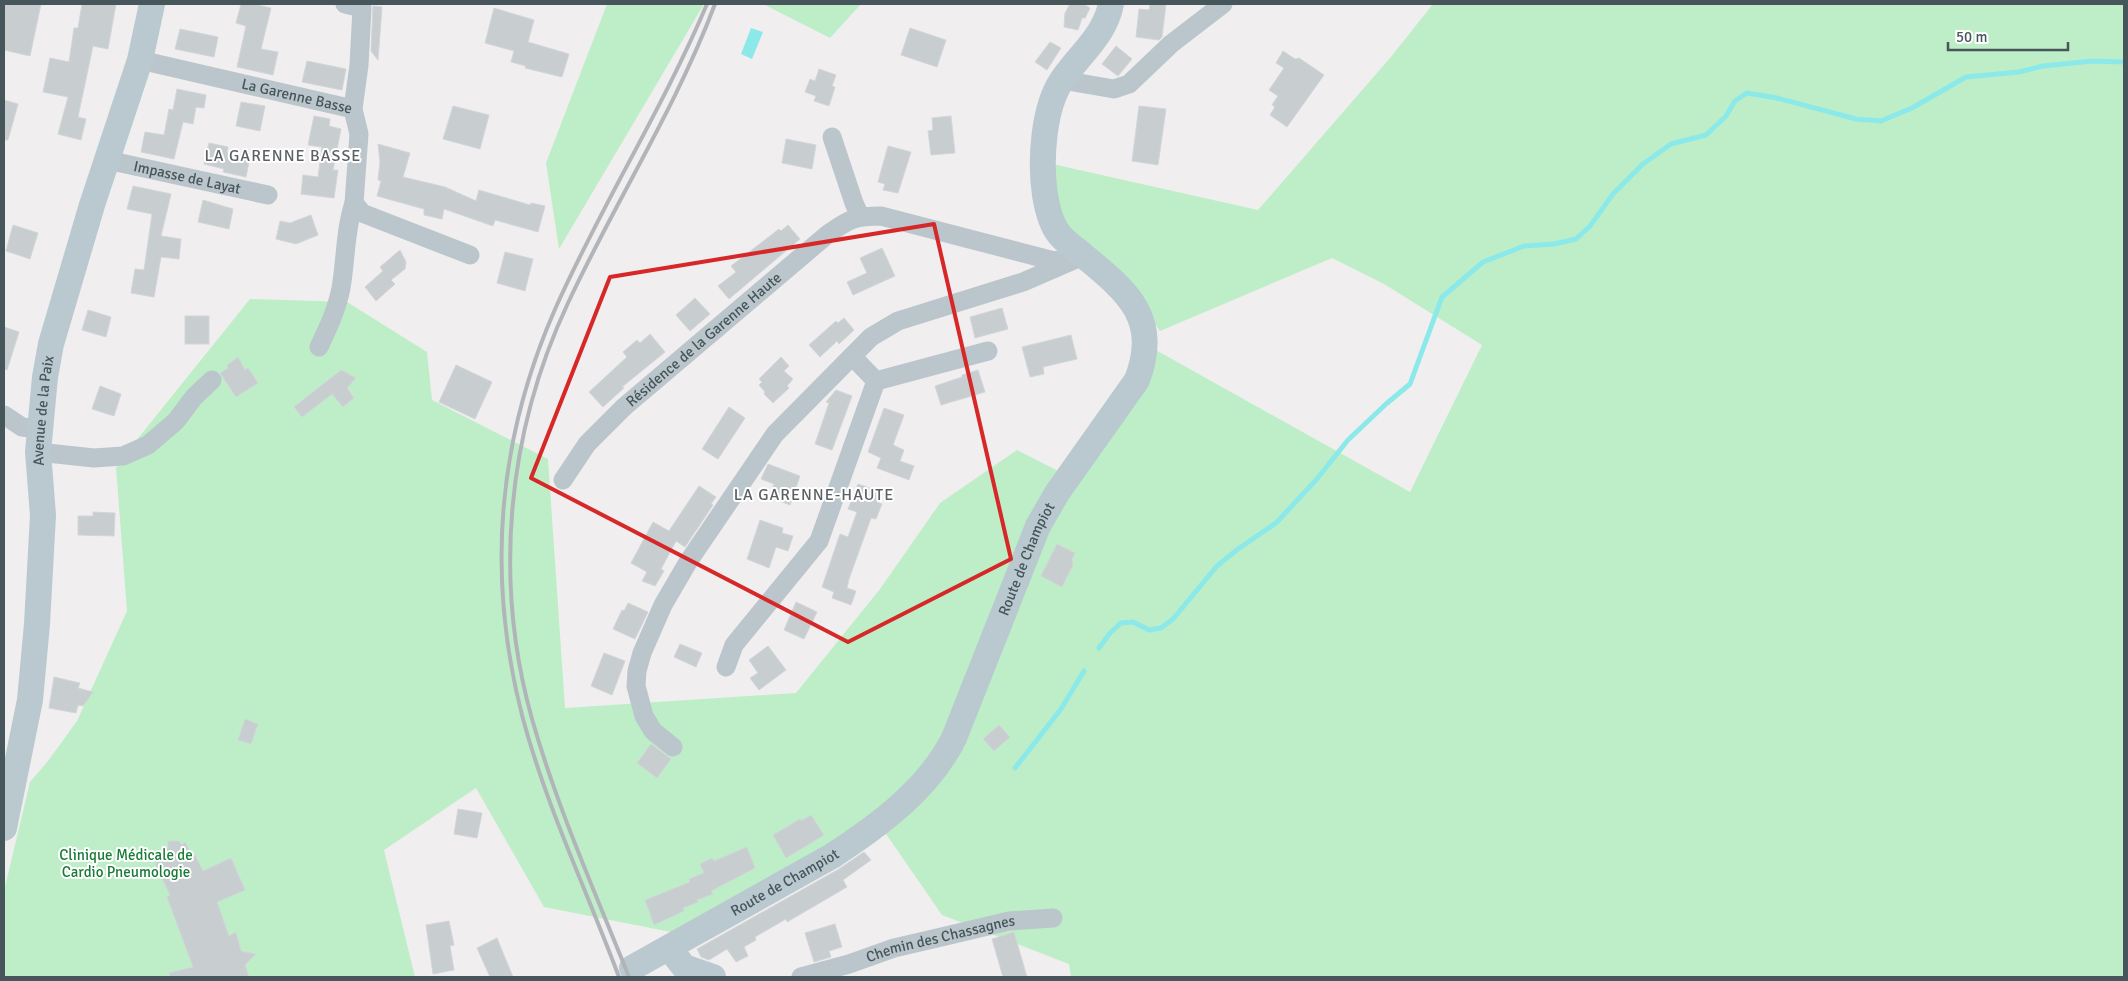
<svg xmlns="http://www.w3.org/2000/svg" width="2128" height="981" font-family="Signika,sans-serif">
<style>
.green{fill:#beeec7}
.water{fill:#8ce9ea}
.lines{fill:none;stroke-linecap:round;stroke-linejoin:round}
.stream{stroke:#8ce9ea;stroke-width:5}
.building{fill:#c8cdd0;stroke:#d2d6da}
.street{stroke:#bac6cb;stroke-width:19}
.secondary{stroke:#bac9d0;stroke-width:26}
.rail{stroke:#b1b5b9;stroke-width:4}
.marked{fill:none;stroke:#d62828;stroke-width:4;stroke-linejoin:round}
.labels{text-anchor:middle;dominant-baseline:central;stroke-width:4;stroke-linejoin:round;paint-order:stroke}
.street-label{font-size:15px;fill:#47565b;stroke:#fff}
.park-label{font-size:15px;fill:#197b37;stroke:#fff}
.neighbourhood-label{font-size:16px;letter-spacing:1px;fill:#5b6063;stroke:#fff}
</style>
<rect width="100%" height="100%" fill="#f1eeef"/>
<g class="green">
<path d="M607,4h97l-145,245 -13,-86z"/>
<path d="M763,4h98l-31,34z"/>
<path d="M1433,4h691v973h-1053l-2,-13 -127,-49 -67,-97 -194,116 -137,-27 -68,-119 -92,62 31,127h-411v-86l26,-109 18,-21 29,-40 50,-110 -11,-144 14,-4 -3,-11 123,-153 97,3 80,50 5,48 116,59 17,249 231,-15 84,-104 60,-86 77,-53 53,27 84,-128 256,143 72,-147 -98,-61 -52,-26 -172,73 -35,-48 -69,-59 -8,-61 210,47 132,-152z"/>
</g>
<path class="water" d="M751,28l12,4 -11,27 -11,-5z"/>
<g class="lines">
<g class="stream">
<path d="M1099,648l11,-15 11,-10 12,-1 16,8 12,-2 12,-9 44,-53 21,-17 38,-26 40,-43 32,-40 38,-36 24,-20 32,-87 41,-35 41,-16 30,-2 22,-5 14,-13 23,-32 30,-30 28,-20 35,-9 20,-19 9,-15 12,-8 30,5 79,21 25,2 31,-13 54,-31 53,-5 24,-6 50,-5 31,1"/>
<path d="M1015,768l46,-59 23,-38"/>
</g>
</g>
<g class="building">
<path d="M4,4h37l-11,52 -26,-6z"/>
<path d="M82,4h34l-8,45 -15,-3 -15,71 8,2 -5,21 -23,-6 10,-37 -25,-5 7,-34 19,4 5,-34h4z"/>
<path d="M241,4h12l18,4 -10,41 17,3 -5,23 -36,-8 9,-41 -10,-3z"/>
<path d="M1070,4h13l7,4 -5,10h-3l-4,12 -14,-3 1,-14z"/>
<path d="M1150,4h16l-4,33 -3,3 -23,-3 3,-28 10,1z"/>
<path d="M373,6l9,1 -4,53 -7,-9z"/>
<path d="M494,8l40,12 -6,22 41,12 -7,23 -37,-9 1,-2 -15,-4 3,-11 -29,-8z"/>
<path d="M910,28l36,12 -9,27 -36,-12z"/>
<path d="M180,29l38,8 -4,20 -39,-8z"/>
<path d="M1050,42l11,6 -14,22 -12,-8z"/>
<path d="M1116,46l16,13 -14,17 -16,-12z"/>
<path d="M1283,51l12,8 4,-1 25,17 -37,52 -17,-12 5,-8 -3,-2 6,-9 -9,-6 15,-22 -8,-5z"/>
<path d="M307,61l39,8 -4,21 -40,-8z"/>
<path d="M819,69l17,6 -4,11 3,1 -6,19 -15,-5 2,-5 -11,-4 5,-13 5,2z"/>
<path d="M177,89l29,6 -2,13 -8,-1 -3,17 -10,-2 -9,37 -33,-7 4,-20 19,3 5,-26 4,1z"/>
<path d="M4,100l14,4 -10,36h-4z"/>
<path d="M241,102l24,4 -5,25 -24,-5z"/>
<path d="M453,106l36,9 -9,34 -37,-10z"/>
<path d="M1139,106l27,3 -8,56 -26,-4z"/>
<path d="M314,116l16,3 -1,7 12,3 -8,41h5l-4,28 -33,-4 2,-19 15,2 4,-30 -14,-2z"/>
<path d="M951,116l4,37 -24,2 -3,-24 5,-1 -1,-12z"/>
<path d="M786,139l30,6 -4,24 -30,-6z"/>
<path d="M209,143l19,4 -1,5 23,5 -4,20 -23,-5 1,-3 -20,-5z"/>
<path d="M378,144l32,9 -7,24 42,10 31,14 3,-11 51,15 1,-2 14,3 -7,26 -43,-12 -2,6 -49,-17 -2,10 -18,-4v-6l-47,-13 4,-15 -3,-1 2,-18z"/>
<path d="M888,146l23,6 -13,41 -15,-3 2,-6 -7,-2z"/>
<path d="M133,186l38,8 -10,42 20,3 -2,20 -18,-2 -7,40 -23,-4 4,-24 9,1 8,-56 -25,-5z"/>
<path d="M203,200l30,9 -4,20 -31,-7z"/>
<path d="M311,215l7,20 -22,9 -20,-5 4,-18 10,2z"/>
<path d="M13,225l25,8 -8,26 -24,-8z"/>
<path d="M788,225l12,14 -71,60 -11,-13 18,-14 -5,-6 48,-37 2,2z"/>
<path d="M882,248l13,28 -42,19 -6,-13 20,-9 -7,-15z"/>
<path d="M400,250l6,12 -1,7 -14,11 4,4 -19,17 -11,-14 18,-16 -3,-4z"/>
<path d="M505,252l28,7 -8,32 -28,-8z"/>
<path d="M695,298l15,16 -20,17 -14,-16z"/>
<path d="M1002,308l6,21 -33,9 -5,-21z"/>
<path d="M88,310l23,7 -5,20 -24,-7z"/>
<rect x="185" y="316" width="24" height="28"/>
<path d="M844,318l10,12 -15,14 -2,-3 -17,16 -11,-12 27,-24 2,2z"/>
<path d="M4,327l15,5 -12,38 -3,-1z"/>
<path d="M650,334l15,18 -43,35 2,1 -21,19 -14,-15 38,-35 -4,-5 14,-12 3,3z"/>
<path d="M1071,335l6,24 -34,8 1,7 -14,3 -8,-30z"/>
<path d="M238,357l7,13 3,-2 10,15 -22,14 -16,-24 8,-5 -1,-3z"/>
<path d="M781,357l8,9 -5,5 9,8 -6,7 2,2 -16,15 -9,-9 1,-2 -6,-7 3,-3 -3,-3z"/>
<path d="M456,365l36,17 -17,37 -36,-17z"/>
<path d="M341,370l15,8 -9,10 7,10 -11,9 -11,-13 -30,23 -8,-10z"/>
<path d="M978,370l7,22 -44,13 -6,-19 27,-9v-2z"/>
<path d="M100,386l21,8 -7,22 -22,-7z"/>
<path d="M836,390l16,6 -20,54 -17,-6 14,-41 -3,-1z"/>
<path d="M729,407l16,11 -27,41 -16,-10z"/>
<path d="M884,408l20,7 -11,30 11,5 -4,11 14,5 -5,14 -32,-12 4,-10 -13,-6z"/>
<path d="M768,464l32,12 -10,29 -21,-8 5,-13 -13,-5z"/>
<path d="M858,484l23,8 -4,10 5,2 -6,15 -5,-1 -22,61 -2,9 9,3 -5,14 -19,-7 2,-6 -12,-5 18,-53 8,3 9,-25 -9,-3z"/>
<path d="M699,486l17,11 -5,7 2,1 -28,42 -9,-6 -15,28 3,2 -9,15 -13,-5 5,-9 -16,-9 22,-41 16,9z"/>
<path d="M93,512l22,1 -1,23 -36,-1v-19h15z"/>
<path d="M760,520l23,8 -1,5 11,3 -5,15 -12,-4 -7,21 -22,-9z"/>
<path d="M1057,544l18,9 -3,6 1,6 -11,22 -21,-11z"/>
<path d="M796,602l21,10 -13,27 -20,-9z"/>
<path d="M628,603l20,9 -13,27 -22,-10 9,-19 2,1z"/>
<path d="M680,644l22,9 -6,14 -22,-10z"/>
<path d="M768,646l18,24 -27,20 -9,-12 8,-5 -9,-13z"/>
<path d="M604,653l21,8 -13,34 -21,-9z"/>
<path d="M54,677l26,6 -2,5 15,4 -10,14 -5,-1 -2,8 -27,-5z"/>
<path d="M245,719l13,5 -7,20 -13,-4z"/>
<path d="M999,725l11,12 -16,14 -11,-12z"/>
<path d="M651,744l20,15 -14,19 -20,-15z"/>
<path d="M458,809l24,4 -5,25 -23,-4z"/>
<path d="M811,815l13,20 -38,23 -13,-23 27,-16 1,2z"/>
<path d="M168,841h11l3,4 3,-3 7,14 3,-1 8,16 28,-13 14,32 -28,12 12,34 7,-4 5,19 15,3 -11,11 4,12h-79l-1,-4 24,-6 -26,-70 3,-2 -14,-29v-7l12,-12z"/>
<path d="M747,847l8,21 -44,23 2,3 -16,6 1,2 -15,6 1,3 -30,14 -9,-25 45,-18 -1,-3 15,-6 -4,-9 12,-6 2,3z"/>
<path d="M864,852l7,8 -28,20 4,7 -60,35 -1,-3 -31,18 1,3 -12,7 4,9 -12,6 -9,-13 -18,11 -8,-3 -4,-8 142,-80z"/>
<path d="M449,921l5,24 -4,1 4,24 -21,4 -7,-49z"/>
<path d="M835,924l7,23 -13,4 2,6 -17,5 -9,-29z"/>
<path d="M1014,932l13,45h-24l-11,-38z"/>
<path d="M497,938l16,39h-23l-13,-29z"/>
</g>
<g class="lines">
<g class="street">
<path d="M345,4l17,4 -3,57 -6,44"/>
<path id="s1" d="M140,60l213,49 6,25 -5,69 8,10 108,42"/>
<path d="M1062,80l52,9 15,-5 42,-40 52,-40"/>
<path d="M832,137l22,66 6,13"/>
<path id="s2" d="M107,160l161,35"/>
<path d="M319,347c9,-19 18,-38 22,-59 5,-29 4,-58 13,-85"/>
<path d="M876,381l112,-30"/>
<path d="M4,415l18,12 17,2"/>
<path d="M38,452l56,6 29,-2 25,-11 28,-24 18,-24 18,-17"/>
<path id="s3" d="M563,480l24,-36 37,-37 204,-173c22,-15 26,-18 53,-18l173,45 29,-5 -60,26 -125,39 -27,16 -96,97 -87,128 -25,43 -21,48 -5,18 -1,15 8,30 9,15 20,16"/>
<path d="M726,667l8,-22 85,-104 57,-160 -24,-25"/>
<path id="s4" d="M801,977l48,-13 45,-16 56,-13 59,-14 44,-3"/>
</g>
<g class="secondary">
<path id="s5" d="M4,828l26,-128 7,-76 6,-109 -5,-63 7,-75 6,-33 41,-139 48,-145 12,-56"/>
<path d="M669,948l15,19 29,10"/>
<path id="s6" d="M632,968l200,-112c46,-30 97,-67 122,-118l84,-212 19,-33 80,-113c23,-61 -8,-87 -53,-124 -8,-7 -18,-13 -25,-22 -8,-10 -12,-27 -14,-39 -5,-34 -2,-87 17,-115 18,-26 43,-45 49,-76"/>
</g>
<g class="rail">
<path d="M619,977c-32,-86 -72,-169 -96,-258 -37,-141 -26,-279 33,-412 46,-103 107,-199 151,-303"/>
<path d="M629,977c-34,-85 -72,-170 -97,-258 -39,-139 -25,-286 36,-416 47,-101 108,-195 147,-299"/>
</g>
</g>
<path class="marked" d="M934,224l77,335 -163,83 -317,-164 79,-201z"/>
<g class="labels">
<g class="street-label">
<text stroke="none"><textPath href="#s1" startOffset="161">La Garenne Basse</textPath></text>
<text stroke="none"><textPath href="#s2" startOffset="82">Impasse de Layat</textPath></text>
<text stroke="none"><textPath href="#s3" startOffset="200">Résidence de la Garenne Haute</textPath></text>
<text stroke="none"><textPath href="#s5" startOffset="421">Avenue de la Paix</textPath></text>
<text stroke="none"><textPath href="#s6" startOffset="594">Route de Champiot</textPath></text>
<text stroke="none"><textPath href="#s6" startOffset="175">Route de Champiot</textPath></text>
<text stroke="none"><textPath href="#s4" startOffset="145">Chemin des Chassagnes</textPath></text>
</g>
<g class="park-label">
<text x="126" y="855">Clinique Médicale de<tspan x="126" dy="17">Cardio Pneumologie</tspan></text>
</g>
<g class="neighbourhood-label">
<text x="283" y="156">LA GARENNE BASSE</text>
<text x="814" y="495">LA GARENNE-HAUTE</text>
</g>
</g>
<rect width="2128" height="981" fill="none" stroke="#47565b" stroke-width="10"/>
<path d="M1948 42v8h120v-8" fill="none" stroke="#47565b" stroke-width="2.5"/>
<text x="1956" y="42" font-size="15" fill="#47565b" stroke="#ffffff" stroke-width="4" paint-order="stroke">50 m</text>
</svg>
